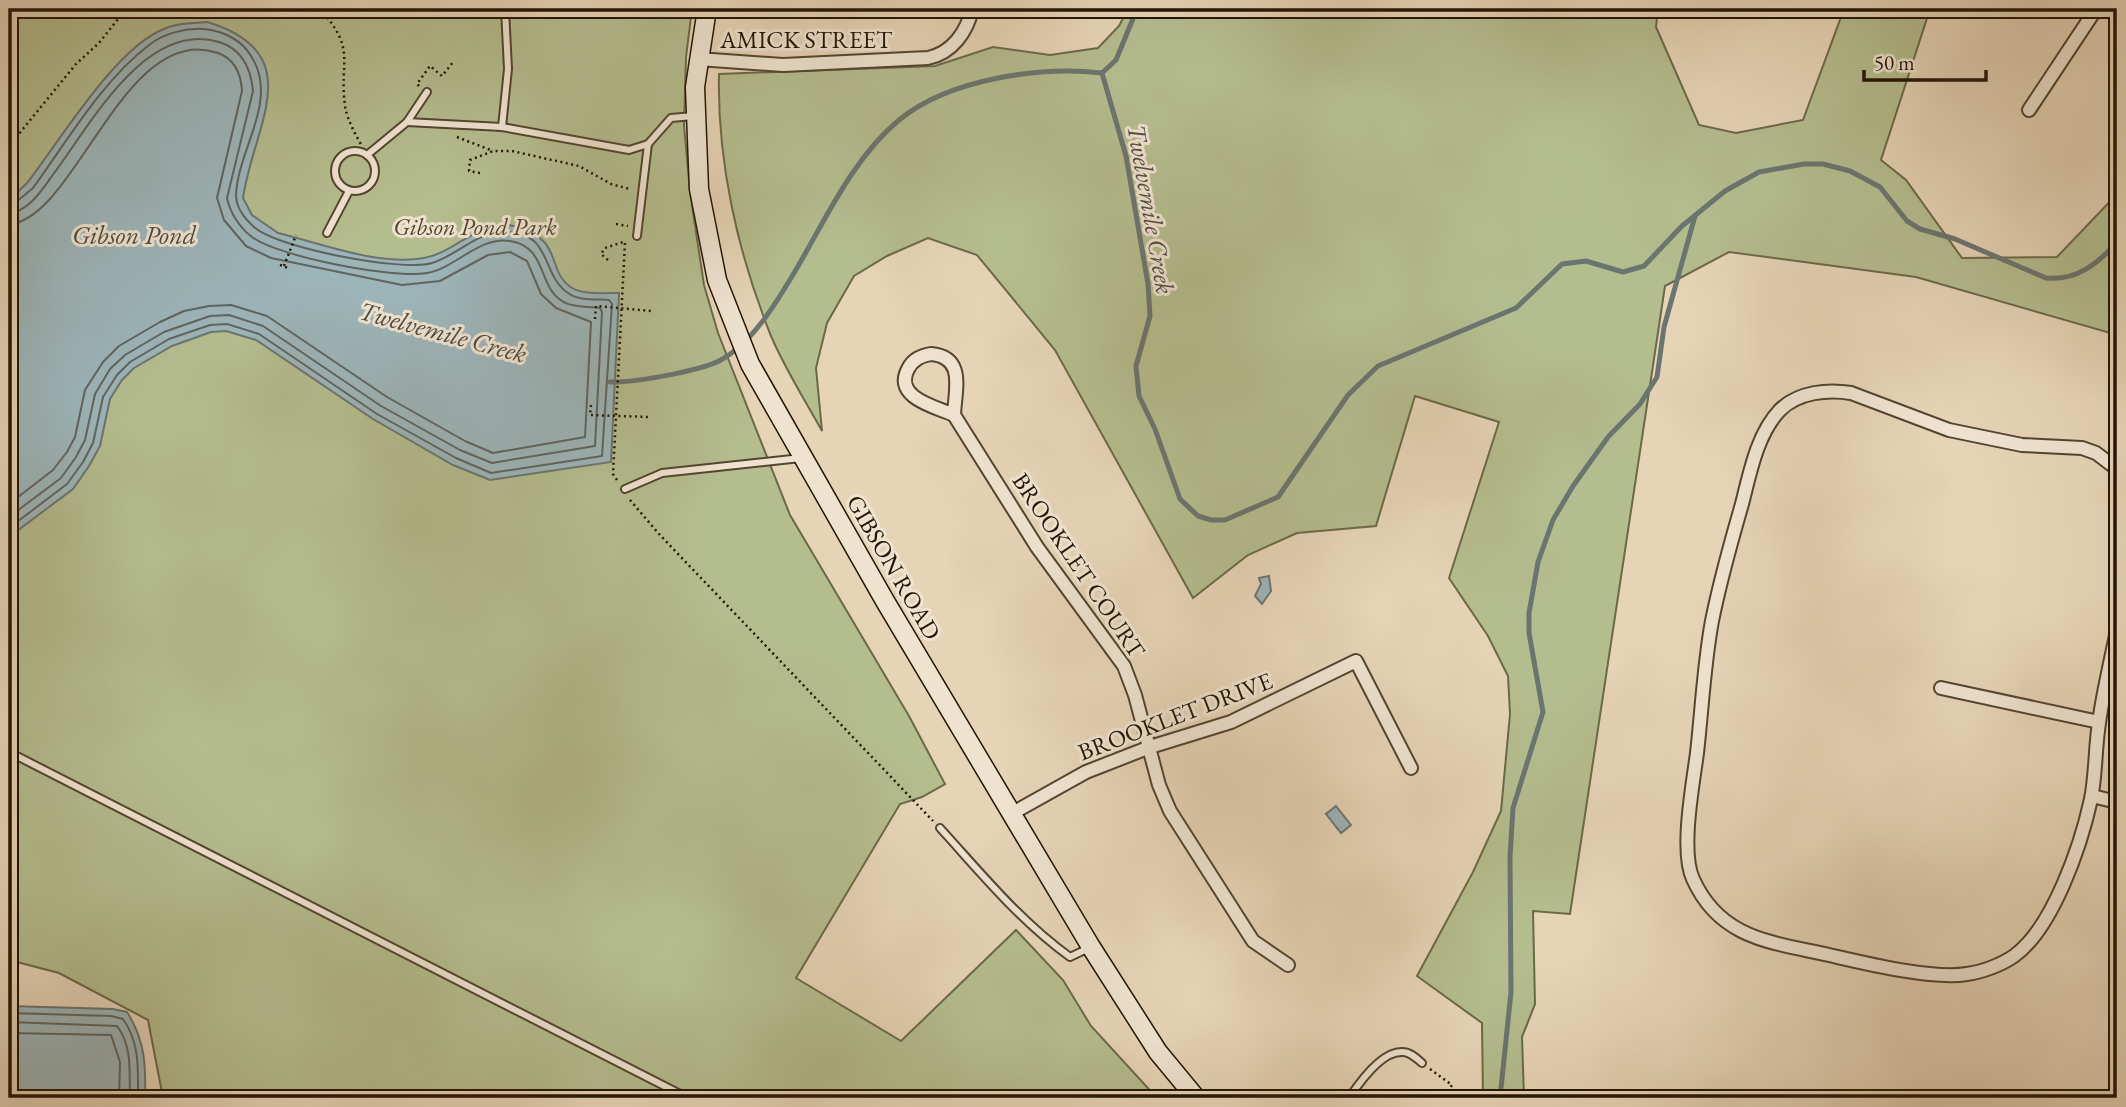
<svg xmlns="http://www.w3.org/2000/svg" width="2126" height="1107" font-family="'EB Garamond',serif">
<style>
.green{fill:#b4bd8e;stroke:#6b6948;stroke-width:2}
.water{fill:#9cb5b9;stroke:#6b7570;stroke-width:2}
.lines{fill:none;stroke-linecap:round;stroke-linejoin:round}
.shore{stroke:#5f655e;stroke-width:2}
.stream{stroke:#6b7570;stroke-width:5}
.lane-casing{stroke:#534530;stroke-width:10}
.street-casing{stroke:#534530;stroke-width:16}
.secondary-casing{stroke:#221503;stroke-width:21}
.path{stroke:#221503;stroke-width:2.5;stroke-dasharray:2 3.5;stroke-linecap:butt}
.lane{stroke:#efe3d0;stroke-width:6}
.street{stroke:#efe3d0;stroke-width:12}
.secondary{stroke:#efe3d0;stroke-width:18}
.labels{text-anchor:middle;dominant-baseline:central;stroke-width:6;stroke-linejoin:round;paint-order:stroke}
.street-label{font-size:24px;fill:#221503;stroke:#efe3d0}
.park-label{font-size:24px;font-style:italic;fill:#4e472d;stroke:#efe3d0}
.water-label{font-size:26px;font-style:italic;fill:#4d4d43;stroke:#efe3d0}
</style>
<rect width="100%" height="100%" fill="#e6d4b7"/>
<filter id="stains"><feTurbulence type="fractalNoise" baseFrequency=".00286" numOctaves="4"/><feColorMatrix values="0 0 0 0 .2 0 0 0 0 .09 0 0 0 0 .02 0 0 0 .5 -.17"/></filter>
<radialGradient id="worn" r=".72"><stop offset=".6" stop-color="#630" stop-opacity="0"/><stop offset="1" stop-color="#630" stop-opacity=".3"/></radialGradient>
<g class="green">
<path d="M9,9h683l-6,48 -2,68 6,67 14,93 14,48 72,182 119,201 36,68 -23,13 -22,7 -104,174 105,63 115,-111 47,50 28,46 66,72h-994l-15,-78 -89,-47 -50,-13z"/>
<path d="M1128,9h530l-2,18 43,98 37,8 67,-13 41,-111h86l-49,151 25,20 56,78 95,-1 60,-63v141l-201,-58 -187,-25 -64,34 -95,628 -37,-3 2,93 -13,33 2,61h-41l-1,-75 -65,-47 56,-104 28,-61 9,-97 -2,-38 -20,-40 -39,-58 50,-156 -84,-26 -39,130 -79,7 -49,22 -55,43 -138,-248 -78,-95 -49,-17 -41,18 -33,20 -27,47 -11,45 6,63c-17,-31 -37,-62 -51,-95 -33,-82 -54,-174 -52,-262l216,-8 58,-19 57,8 48,-7 21,-22z"/>
</g>
<g class="water">
<path d="M207,22c104,31 46,104 36,176l9,17 26,18c45,11 100,33 146,25 34,-6 57,-42 94,-31 46,13 28,45 54,61 12,7 33,5 47,5l-8,169 -121,18 -37,-15 -80,-46 -117,-79 -30,-9 -15,1 -39,14 -38,22 -12,12 -12,19 -10,47 -11,20 -16,23 -64,48v-337l18,-17c32,-41 89,-136 137,-154 13,-6 29,-6 43,-7z"/>
<path d="M1269,576l2,15 -9,13 -7,-8 6,-12 -2,-6z"/>
<path d="M1336,806l15,19 -10,8 -15,-19z"/>
<path d="M9,1006l104,3 14,3c18,28 19,54 18,86h-136z"/>
</g>
<g class="lines">
<g class="shore">
<path d="M9,204l6,-1 18,-15c35,-48 69,-107 116,-143 15,-12 37,-17 55,-16 15,1 33,9 42,20 38,46 -8,97 -10,146 0,12 9,24 18,32 23,21 148,45 178,36 26,-8 44,-31 72,-31 49,-1 36,42 64,61 10,8 28,6 41,7l3,4 -10,152 -111,17 -35,-15 -79,-44 -118,-80 -32,-10 -17,1 -41,14 -39,23 -13,13 -14,22 -10,46 -10,19 -16,22 -58,44"/>
<path d="M9,213c19,-1 33,-23 43,-37 38,-50 93,-156 167,-134 23,7 32,27 34,49l-26,107c3,15 13,30 25,39 27,20 142,42 175,36 29,-5 52,-37 83,-32 40,6 26,51 58,63 10,3 22,3 32,4l2,4 -7,134 -103,17 -32,-13 -79,-44 -118,-80 -34,-11 -19,1 -46,16 -39,23 -15,14 -15,25 -10,46 -9,17 -15,21 -52,39"/>
<path d="M9,224c66,-3 116,-204 209,-171 17,6 23,21 24,38l-25,107 7,22 22,26 25,12 131,27 38,-4 48,-26 22,-3 17,9 14,33 15,14 35,14 -6,115 -92,16 -28,-12 -78,-44 -120,-81 -36,-11 -22,1 -25,5 -24,11 -41,24 -16,16 -18,28 -10,47 -8,15 -14,18 -44,34"/>
<path d="M9,1013l102,3 12,3c17,24 15,50 15,79"/>
<path d="M9,1022l108,4c16,21 12,47 13,72"/>
<path d="M9,1033l102,2 9,27 -1,36"/>
</g>
<g class="stream">
<path d="M1102,73l24,83 22,128 2,32 -14,50 3,30 16,33 25,70 18,17 13,4h14l53,-23 70,-102 30,-29 138,-58 46,-44 24,-3 37,11 21,-6 38,-40 43,-35 34,-19 45,-8h19l27,7 30,16 27,34 13,8 35,10 91,39c30,3 52,-14 71,-36"/>
<path d="M1102,73l14,-13 21,-51"/>
<path d="M610,382c24,1 88,-11 109,-21 33,-17 57,-58 75,-88 31,-52 58,-114 105,-153 50,-41 140,-54 203,-47"/>
<path d="M1500,1098l11,-106 -1,-135 3,-49 30,-96 -14,-79v-20l9,-51 15,-42 20,-34 35,-49 32,-33 17,-27 7,-50 31,-111"/>
</g>
<defs>
<g id="lane">
<path d="M407,122l95,5 127,23 19,-6 23,-26 22,-2"/>
<path d="M502,127l6,-58 -3,-60"/>
<circle cx="355" cy="171" r="20"/>
<path d="M367,155l40,-33 20,-30"/>
<path d="M327,233l22,-42"/>
<path d="M637,236l11,-92"/>
<path d="M625,489l37,-16 139,-15"/>
<path d="M9,752l679,346"/>
<path d="M940,828c41,45 80,93 130,129l19,-9"/>
<path d="M1349,1098c10,-15 33,-48 54,-46 7,0 13,6 19,11"/>
</g>
<g id="street">
<path d="M698,59l85,6 145,-7c24,-5 39,-26 44,-49"/>
<path d="M2029,110l67,-101"/>
<path d="M931,354c35,3 24,36 23,61 -18,-8 -61,-17 -46,-46 5,-10 13,-13 23,-15z"/>
<path d="M954,415l83,132 87,119 11,29 24,90 11,26 83,130 35,24"/>
<path d="M2117,469l-21,-16 -14,-5 -60,-3 -73,-15 -98,-37c-23,-4 -53,-1 -71,17 -23,24 -30,63 -38,94 -11,38 -22,77 -30,117 -8,43 -10,88 -15,132 -4,31 -17,98 -4,126 27,60 78,63 136,76 35,8 104,25 138,19 15,-2 34,-9 47,-18 39,-28 67,-111 77,-157 5,-25 4,-51 8,-76 4,-31 12,-62 18,-93"/>
<path d="M1941,688l158,34"/>
<path d="M2092,796l25,6"/>
<path d="M1011,814l75,-42 64,-25 81,-25 125,-61 55,107"/>
</g>
<path id="secondary" d="M707,9l-12,78 4,102 18,91 33,84 135,237 206,346 67,105 38,46"/>
</defs>
<use href="#lane" class="lane-casing"/>
<use href="#street" class="street-casing"/>
<use href="#secondary" class="secondary-casing"/>
<g class="path">
<path d="M320,9c37,41 19,51 25,97 2,13 10,28 17,40"/>
<path d="M419,86l-2,-2 13,-18 12,10 12,-15"/>
<path d="M457,137l36,14"/>
<path d="M9,146l67,-82 23,-21 27,-34"/>
<path d="M480,173l-11,-2 1,-11 23,-9h19l67,15 32,18 19,5"/>
<path d="M616,224l12,2"/>
<path d="M608,260l-7,-6 4,-6 21,-7"/>
<path d="M280,265l8,3"/>
<path d="M284,266l12,-31"/>
<path d="M595,319l1,-13 56,5"/>
<path d="M591,405l-1,10 58,2"/>
<path d="M617,480l-4,-6 12,-232"/>
<path d="M630,500l29,34 274,287"/>
<path d="M1430,1069l22,16 -7,11 2,2"/>
</g>
<use href="#lane" class="lane"/>
<use href="#street" class="street"/>
<use href="#secondary" class="secondary"/>
</g>
<g class="labels">
<g class="street-label">
<text x="806" y="39">AMICK STREET</text>
<text transform="translate(1079 565) rotate(56)">BROOKLET COURT</text>
<text transform="translate(894 567) rotate(60)">GIBSON ROAD</text>
<text transform="translate(1175 716) rotate(-21)">BROOKLET DRIVE</text>
</g>
<g class="park-label">
<text x="475" y="226">Gibson Pond Park</text>
</g>
<g class="water-label">
<text transform="translate(1151 209) rotate(80)">Twelvemile Creek</text>
<text x="134" y="235">Gibson Pond</text>
<text transform="translate(443 332) rotate(15)">Twelvemile Creek</text>
</g>
</g>
<rect width="2126" height="1107" fill="none" stroke="#e6d4b7" stroke-width="35"/>
<rect x="10" y="10" width="2105" height="1086" fill="none" stroke="#221503" stroke-width="3.5"/>
<rect x="18" y="18" width="2091" height="1072" fill="none" stroke="#221503" stroke-width="2"/>
<path d="M1864 70v10h122v-10" fill="none" stroke="#221503" stroke-width="3.5"/>
<text x="1874" y="70" font-size="21" fill="#221503" stroke="#efe3d0" stroke-width="5" paint-order="stroke">50 m</text>
<rect width="100%" height="100%" filter="url(#stains)"/>
<rect width="100%" height="100%" fill="url(#worn)"/>
</svg>
